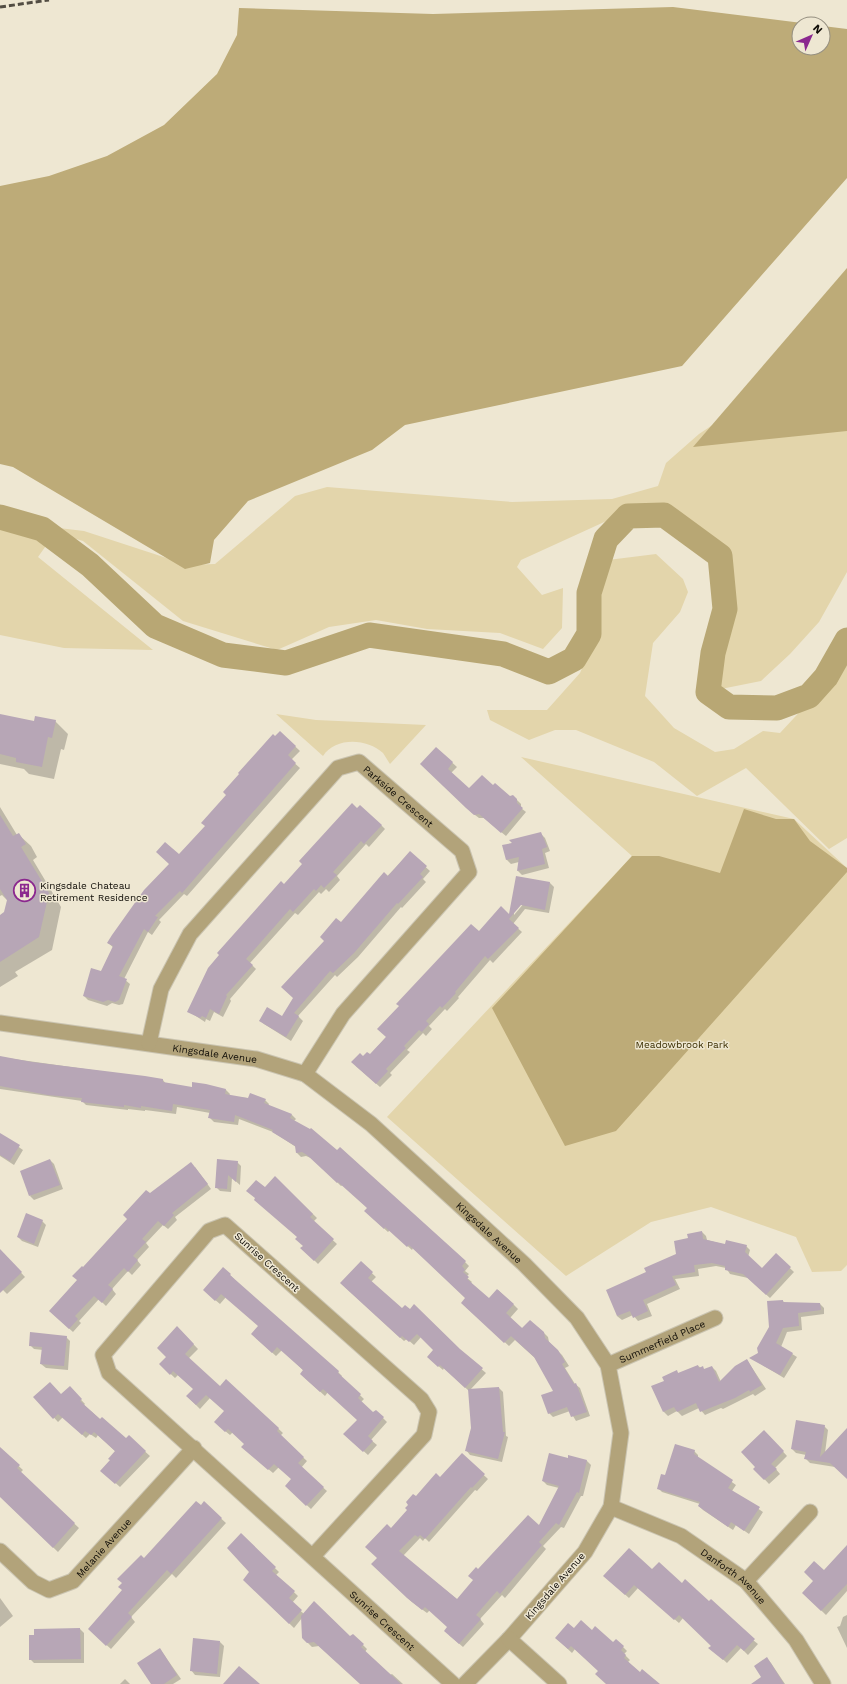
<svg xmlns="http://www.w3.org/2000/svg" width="847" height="1684" font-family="'Work Sans',sans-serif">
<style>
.green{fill:#e3d5ab}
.forest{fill:#bdab78}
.shadow{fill:#0003;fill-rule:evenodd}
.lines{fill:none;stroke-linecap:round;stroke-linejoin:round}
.river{stroke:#b8a774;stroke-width:25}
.building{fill:#b7a6b6}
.minor-casing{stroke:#cac4b1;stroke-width:17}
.minor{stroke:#b2a37a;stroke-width:15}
.rail{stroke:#524d43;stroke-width:3;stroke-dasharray:6 3;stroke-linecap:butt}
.labels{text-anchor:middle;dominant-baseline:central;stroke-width:3;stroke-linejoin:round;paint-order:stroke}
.street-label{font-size:10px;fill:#0f0c06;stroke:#eee7d2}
.poi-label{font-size:10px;fill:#0f0c06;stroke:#eee7d2;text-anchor:start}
.park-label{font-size:10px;fill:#3b2e02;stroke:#eee7d2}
</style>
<rect width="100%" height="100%" fill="#eee7d2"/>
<g class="green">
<path d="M847,358v214l-28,50 -29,32 -29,27 -40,8 -15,-6 -4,-16 20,-87 -2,-22 -27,-29 -50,-19 -19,3 -103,47 -4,7 25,28 21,-7 -1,40 -19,21 -43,-16 -73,-4 -51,-9 -47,7 -52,23 -94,-29 -100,-80 -28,-8 -17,24 115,93 -89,-2 -64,-13v-114l84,10 104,34 27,-1 80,-68 32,-9 185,15 100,-3 46,-13 8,-23 33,-29 54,-36z"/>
<path d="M656,554l27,25 5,13 -8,20 -27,31 -8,53 29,32 41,24 19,-3 29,-18 17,2 67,-72v177l-18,11 -83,-81 -49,28 -43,-34 -78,-32h-21l-26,10 -39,-20 -3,-10h60l33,-37 11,-26 -7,-22 4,-39 12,-25z"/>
<path d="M276,714l40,6 110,5 -36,39c-2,-3 -5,-8 -7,-11 -16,-15 -48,-16 -60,3z"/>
<path d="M521,757l273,62 53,49v397l-6,6 -29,1 -16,-35 -85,-30 -60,15 -85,54 -179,-159 245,-261z"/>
</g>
<g class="forest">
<path d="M673,7l137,17h-11v24h24v-22l24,3v149l-165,188 -277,59 -33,25 -124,51 -34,39 -4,23 -25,6 -172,-102 -13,-3v-278l49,-10 58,-20 57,-31 53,-51 20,-39 2,-27 194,6z"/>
<path d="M847,268v163l-154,16z"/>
<path d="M744,809l32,10h18l16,22 37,27v4l-231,259 -51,15 -73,-138 140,-152h27l61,17z"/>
</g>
<g class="shadow">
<path d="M0,715l35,7 20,-1 13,13 -4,16 -3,-1 -7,30 -25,-5 -5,-5 -24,-5z"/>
<path d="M280,732l20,19 -9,9 9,8 -113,128 -3,-2 -25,26 2,2 -9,13 -4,-3 -24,47 6,5 -7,20 -4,1 -7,-2 -5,3 -19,-6 -4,-4 17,-24 13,-24 -6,-5 71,-87 27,-30z"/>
<path d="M436,748l21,19 -6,6 18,17 24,-3 24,13 4,4v4l5,4 -20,24 -22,-18h-5l-8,-6z"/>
<path d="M0,807l17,28 1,-1 13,12 6,11 -4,3 28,47 -9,43 -37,22 3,4 -18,11v-71l5,-3 3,-12 -6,-6 -2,1z"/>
<path d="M381,825l4,4 -16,18 -3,-3 -29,32 3,4 -11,12 -3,-3 -5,5 -2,-2 -21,23 -3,-2 -45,50 6,6 -26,30 1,2 -8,16 -9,-5 -4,9 -4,-2 -1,3 -17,-11 96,-126z"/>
<path d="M541,834l4,4 5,13 -5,2 4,15 -27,7 -4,-4 1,-9 -8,2 -4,-4 -3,-14z"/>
<path d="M410,853l20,18 -7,8 3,3 -24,26 -1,-1 -43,50 -21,20 -2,-2 -37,41 5,5 -12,20 -27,-17 -4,-4 23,-3 58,-94z"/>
<path d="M517,877l33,6 4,4 -5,26 -24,-4 -12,15 9,8 -29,31 -3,-3 -32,37 1,1 -12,13 -2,-2 -16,17 3,3 -6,7 -3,-3 -16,17 3,2 -20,21 2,2 -12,12 -24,-21 7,-9 7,-2 109,-122 31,-17zM523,901l2,1 -11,13v-3z"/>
<path d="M0,1057l163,23 3,4 26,4 34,2 4,4 -1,2 36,4 4,4 -1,2 24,9 4,4 -2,2 44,30 2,-3 125,114 4,4 -4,5 4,3 -3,3 6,5 -1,1 18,17 9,-10 16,15 4,4 -8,9 13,11 21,4 4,4 1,5 13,13 7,11 -4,2 10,16 5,4 10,28 -14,5 -6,-10 -17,6 -4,-4 6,-22 -20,-33 -20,-18 -6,6 -43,-39v-9l-53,-50 -1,2 -22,-20 -2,2 -23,-21 3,-3 -25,-23 -2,1 -28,-27 -7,-3 -5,1 -4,-4 -1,-6 -23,-15 -34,-13 -1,6 -24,-3 -4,-4v-5l-33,-6 -1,7 -31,-4v1l-17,-2v1l-42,-5 -4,-4 -82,-12z"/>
<path d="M0,1134l23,16 -9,15 -14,-9z"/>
<path d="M50,1160l4,4 9,25 -29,11 -4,-4z"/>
<path d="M237,1162l4,4 -1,19 -8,-7 -1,14 -11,-1 -4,-4z"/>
<path d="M195,1167l16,22 -36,28 2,3 -9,9 -5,-4 -17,18 3,4 -12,13 4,5 -9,10 -4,-4 -16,18 4,5 -10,12 -7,-7 -20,22 2,2 -8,9 -23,-21 28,-31 6,-12 66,-73z"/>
<path d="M275,1177l42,41 -4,4 24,22 -19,20 -16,-16 2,-2 -39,-57z"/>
<path d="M42,1221l4,4 -8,22 -16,-6 -4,-4z"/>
<path d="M702,1232l4,4 1,4 19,5 20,1 4,4 -2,7 14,13 14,-15 18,17 -24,26 -22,-20 -18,-4 -4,-6 -10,-2 -18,3 1,7 -24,3 5,10 -33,15 5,12 -14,5 -5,-6 -11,5 -5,-4 31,-43 29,-19 12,-15z"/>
<path d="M0,1250l25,27 -18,17 -7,-7z"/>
<path d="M361,1263l15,14 -5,5 31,28 57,40 27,23 -16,17 29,-2 4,4 3,44 2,1 -6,25 -32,-7 -4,-5 6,-22 -3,-37 -25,-23 -1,2 -15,-13 7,-7 -14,-13 -7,8 -7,-6 -3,2 -59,-54z"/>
<path d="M223,1268l11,11 -1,1 105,92 4,4 -1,1 23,22 -3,3 12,12 3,-3 11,11 -16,18 6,5 -9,10 -19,-17 9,-18 -30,-28 -3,4 -20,-18 -1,-7 -22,-21 -6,6 -20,-18 3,-12 -33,-29 -6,7 -12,-10z"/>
<path d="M783,1301l2,2 35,1 4,4v6l-23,3 1,13 -15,2 -6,15 16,10 -13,21 -33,-20 8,-5z"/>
<path d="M177,1327l21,22 -10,10 32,28 6,-7 57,53 -3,3 27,25 -6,7 26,23 -16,18 -25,-23 6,-7 -13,-12 -6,6 -26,-22 -2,-7 -12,-12 -3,3 -11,-9 6,-15 -15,-13 -10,11 -13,-13 7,-7 -16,-14 -3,3 -15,-14 7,-7z"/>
<path d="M66,1337l4,4 -2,29 -22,-2 -5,-4 2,-14 -9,-1 -4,-4z"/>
<path d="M747,1360l19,29 -11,7 -2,-2 -30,15 -2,-1 -16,7 -6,-7 -17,8 -5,-5 -9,5 -4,-4 1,-31 12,-9 2,2 19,-8 7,4 7,-3 4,4 5,11z"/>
<path d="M70,1388l15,16 -1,1 17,15 25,20 3,-3 21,19 -30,31 -18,-16 9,-11 5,-8 -18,-17 -2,3 -6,-4 -4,4 -23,-21 -5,5 -23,-25 26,-1z"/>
<path d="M824,1426l4,4 -3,23 22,-23v48l-12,-11 -25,-4 -4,-4v-4l-10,-2 -4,-4z"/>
<path d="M764,1431l23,25 -12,12 5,6 -11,10 -14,-15z"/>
<path d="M0,1449l23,21 -3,3 59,55 -21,24 -54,-52 -4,-9z"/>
<path d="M694,1451l4,4v3l38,27 -4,6 31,21 -14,22 -13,-9 -3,5 -30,-20 -4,-4 1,-2 -38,-12 -4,-4 8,-12z"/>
<path d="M462,1455l26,24 -11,12 -2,-1 -46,52 -4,-4 -2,3 -3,-3 -17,18 55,44 16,-19 4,-11 61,-44 20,-38 -12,-3 -4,-4 25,-22 19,2 4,4 -8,31h-2l-17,32 -3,-1 -18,19 3,3 -41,49 -3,-3 -22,24 4,5 -21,23 -14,-12v-8l-19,-17 -3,3 -15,-11 -39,-38 5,-6 13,-28 18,-20 7,-13 24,-18z"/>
<path d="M204,1503l22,20 -50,55 -4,-4 -41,43 4,5 -24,27 -18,-16 52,-73z"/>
<path d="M241,1535l38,37 -3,3 22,21 -6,7 12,11 46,24 3,-3 14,14 -2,3 25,23 2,-1 11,10h-42l-42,-38 -7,1 -5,-5 -5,-24 -8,10 -50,-48 7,-8z"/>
<path d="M847,1547v44l-21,24 -23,-22z"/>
<path d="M653,1570l29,14 76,60 -10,11 -7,-7 -14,15 -13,-12 -1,-5 -30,-28 -4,5 -41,-35 -9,10 -20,-18z"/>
<path d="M0,1598l13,18 -13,11z"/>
<path d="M847,1615v33l-10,-21 3,-1 3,-9z"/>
<path d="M80,1629l4,4v30h-50l-4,-4z"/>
<path d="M574,1629l18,2 21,13 10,3 4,4 -3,3 6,6 -2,2 12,11 18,11h-51l-8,-13 -24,-22 -3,4 -16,-15z"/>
<path d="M220,1642l4,4 -4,31 -25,-2 -4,-5z"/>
<path d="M160,1649l21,30 -8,5h-21z"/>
<path d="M767,1659l4,4 14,21h-32l10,-6z"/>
<path d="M125,1679l5,5h-10z"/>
</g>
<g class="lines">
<path class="river" d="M0,517l42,12 48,36 65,61 68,29 63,8 83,-28 134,19 46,18 25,-13 15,-25v-41l17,-54 22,-23 36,-1 56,41 5,53 -12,44 -5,39 21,15 48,1 32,-12 17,-19 21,-37"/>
</g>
<g class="building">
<path d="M0,714l34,7 1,-5 21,4 -4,18 -4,-1 -6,30 -26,-5v-4l-16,-4z"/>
<path d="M280,731l16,15 -8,9 8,8 -114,130 -2,-2 -25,25 3,1 -10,15 -4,-3 -25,47 8,3 -8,21 -4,2 -7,-2 -5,2 -20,-6 8,-28 10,3 12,-25 -6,-3 5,-8 32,-45 25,-26 -13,-12 9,-10 14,12 26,-28 -4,-3 25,-28 -3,-3 16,-18 -1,-1 35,-39 2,2z"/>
<path d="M436,747l17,15 -5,7 21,19 13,-13 11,10 2,-2 15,13 3,-1 4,4v4l6,5 -22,25 -22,-19 -5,1 -8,-7 -46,-44z"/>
<path d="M352,803l5,5 3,-3 22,20 -18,19 -3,-3 -28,31 4,3 -13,13 -3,-3 -5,6 -2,-2 -21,23 -3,-3 -44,50 7,6 -27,30 1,1 -8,18 -9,-5 -4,9 -4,-2 -2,2 -13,-6 21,-44 11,-13 -2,-2 64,-72 3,3 18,-20 -3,-3z"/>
<path d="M0,815l13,21 6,-3 7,11 -5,3 28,46 -10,44 -39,25v-47l4,-3 3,-12 -7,-11z"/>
<path d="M541,832l6,15 -5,2 3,15 -28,7 2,-14 -13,3 -4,-15 10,-2 -3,-3z"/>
<path d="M410,851l17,15 -7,8 3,3 -25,27 -1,-1 -43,50 -21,20 -3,-2 -36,42 5,3 -13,21 -27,-16 8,-14 15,9 11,-18 -12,-11 43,-46 -4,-4 16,-19 5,4 43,-50 4,4z"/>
<path d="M516,876l34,6 -5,28 -24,-5 -12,14 10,9 -31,31 -3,-3 -30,36 1,1 -14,15 -2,-2 -14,15 3,3 -7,8 -3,-2 -15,16 2,2 -20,21 2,2 -12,13 -25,-22 9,-9 3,3 4,-4 3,2 16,-17 -9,-8 22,-23 -3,-2 75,-80 8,7 22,-25 8,8z"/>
<path d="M0,1056l32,6 113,14 18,3v3l29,5v-5l14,2 20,5 -1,5 23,4 2,-5 16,6 -2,4 28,11 -2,4 20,11 1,-1 26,22 3,-3 126,114 -4,5 3,4 -2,2 6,5 -2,2 22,19 8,-9 17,15 -8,9 16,15 8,-8 14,12 1,6 13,12 7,12 -3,2 12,20 2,-1 11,29 -16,5 -4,-10 -19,7 -7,-19 12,-4 -19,-34 -23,-21 -7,7 -43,-40 4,-5 -39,-37 -17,-16 -2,2 -22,-20 -1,2 -20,-18 3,-3 -29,-26 -1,1 -30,-28 -5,-3 -6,1 -1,-7 -23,-14 1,-2 -38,-15 -1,7 -26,-4 2,-8 -37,-6 -1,7 -31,-5v2l-17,-3v2l-43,-5 1,-4 -34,-3 -48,-9z"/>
<path d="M0,1133l20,12 -10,16 -10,-6z"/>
<path d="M50,1159l10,26 -31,11 -9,-25z"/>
<path d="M217,1159l21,2 -2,21 -8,-7 -1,14 -12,-1z"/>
<path d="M191,1162l17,22 -36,29 2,2 -10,11 -6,-5 -16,18 4,3 -13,14 5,4 -10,12 -4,-4 -16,17 5,4 -11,14 -8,-7 -19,20 3,3 -9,10 -20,-18 28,-31 -5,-4 10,-10 1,1 44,-48 -4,-4 23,-25 4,3z"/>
<path d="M275,1176l38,38 -3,3 24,22 -20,22 -14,-13 3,-2 -8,-7 2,-2 -43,-37 1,-2 -9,-7 10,-11 9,7z"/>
<path d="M26,1213l17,7 -9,24 -17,-7z"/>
<path d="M702,1231l1,8 22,5 1,-4 21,5 -2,7 17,16 14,-15 15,14 -25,28 -23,-21 -18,-4v-4l-13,-3 -18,2 1,7 -23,4 4,9 -33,15 5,11 -15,7 -3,-7 -13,5 -11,-26 40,-18 -2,-4 32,-14 -2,-13 14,-3 -1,-4z"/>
<path d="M0,1249l22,23 -22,21z"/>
<path d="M361,1261l12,11 -5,6 34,30 3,-3 5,4 4,-5 46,45 23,19 -18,20 -25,-23 -2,2 -11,-10 6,-7 -16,-16 -8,8 -7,-6 -2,2 -60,-55z"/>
<path d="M223,1267l8,7 -1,1 109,96 -1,2 23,21 -3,4 15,14 3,-2 8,7 -16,19 5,5 -10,11 -20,-18 14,-14 -34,-31 -3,3 -20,-18 3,-4 -26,-23 -5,6 -21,-19 7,-8 -37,-32 -6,7 -12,-11z"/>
<path d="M783,1300v2l37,1 1,7 -23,3 1,13 -16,2 -7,15 17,10 -13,22 -31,-17 9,-5 -1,-5 12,-21 -2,-26z"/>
<path d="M177,1326l17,18 -9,10 35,32 6,-7 53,49 -2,3 27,26 -6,6 26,24 -18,19 -21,-20 6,-7 -17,-15 -6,6 -27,-23 3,-3 -16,-15 -3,3 -11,-10 10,-11 -18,-16 -10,10 -10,-9 7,-7 -20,-18 -3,4 -11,-11 7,-7 -9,-9z"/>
<path d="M30,1332l37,4 -3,30 -24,-2 2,-17 -13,-1z"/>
<path d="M747,1359l15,26 -12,7 -1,-2 -14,8 -35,14 -4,-9 -19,9 -3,-5 -11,5 -12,-26 13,-5 -2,-4 15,-7 1,3 20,-8 1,3 4,-2 1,3 8,-3 7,16 16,-16z"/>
<path d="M50,1382l11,12 9,-8 12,13 -2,2 20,18 2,-2 24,21 3,-3 17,16 -31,33 -15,-13 10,-11 -2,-1 7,-8 -21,-19 -3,3 -6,-4 -3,4 -24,-21 -5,5 -20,-22z"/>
<path d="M499,1387l4,45h2l-7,27 -33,-8 6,-23 -3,-39z"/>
<path d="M796,1420l29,5 -5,32 27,-29v51l-17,-16 -26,-4 2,-7 -15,-3z"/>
<path d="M764,1430l20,21 -13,13 6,5 -13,11 -11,-11 2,-2 -14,-15z"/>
<path d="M675,1444l20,6 -1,4 39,26 -5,8 32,19 -16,24 -13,-9 -3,5 -30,-21 2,-4 -43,-13 4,-15 4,1z"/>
<path d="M0,1447l20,18 -3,3 58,55 -22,25 -53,-51z"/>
<path d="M462,1453l23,21 -13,14 -1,-1 -46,52 -5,-4 -2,2 -3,-2 -16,16 58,48 16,-19 -5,-4 8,-9 2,2 50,-54 11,10 20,-39 -17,-5 7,-28 19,5v-3l19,5 -8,33 -2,-1 -18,33 -3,-2 -17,19 3,3 -42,49 -3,-3 -21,24 5,4 -22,25 -15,-13 3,-4 -22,-20 -3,3 -15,-12 -36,-34 6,-6 -12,-11 22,-23 4,4 16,-18 -2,-2 3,-3 -2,-3 7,-8 3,2 20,-23 4,4z"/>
<path d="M196,1501l5,4 3,-4 18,17 -51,56 -4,-4 -39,43 4,4 -26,29 -18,-17 34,-39 -4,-3 4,-4 -5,-4 24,-24 3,3z"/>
<path d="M241,1533l35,34 -4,4 23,20 -6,7 13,12 -13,14 -46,-44 6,-8 -22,-24z"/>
<path d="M847,1545v39l-26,27 -19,-18 11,-12 -9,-9 10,-11 10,9z"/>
<path d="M629,1548l23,21 7,-7 23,21 3,-4 24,22 2,-2 44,40 -11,12 -7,-6 -14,15 -15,-12 3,-2 -32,-31 -5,5 -40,-35 -9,10 -22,-19z"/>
<path d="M314,1601l36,35 3,-2 11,10 -3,3 40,37h-41l-46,-42 -7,1 -5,-5 -1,-22z"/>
<path d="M581,1620l11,10 3,-4 18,16 3,-3 8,7 -3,4 5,5 -2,3 16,14 2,-3 18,15h-54l-11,-10 3,-3 -27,-25 -3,3 -13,-11 13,-15 6,5z"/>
<path d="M80,1628l1,31 -52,1v-25h5v-6z"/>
<path d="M193,1638l27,3 -3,33 -27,-3z"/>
<path d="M160,1648l17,27 -13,9h-13l-14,-21z"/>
<path d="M767,1657l17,27h-33l10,-7 -7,-11z"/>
<path d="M239,1666l21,18h-37z"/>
</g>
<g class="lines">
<defs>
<g id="minor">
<path id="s1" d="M0,1023l256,36 49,15 66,50 153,140 53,54 31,47 13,68 -10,74 -26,45 -76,87 -44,45"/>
<path id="s2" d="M149,1043l12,-54 29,-55 148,-166 21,-6 103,89 7,21 -126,142 -38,60"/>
<path id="s3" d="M608,1365l107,-47"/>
<path id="s4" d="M611,1507l70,29 65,45 50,59 27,44"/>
<path id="s5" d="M0,1551l33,31 16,8 24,-9 121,-133"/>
<path id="s6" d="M313,1556l111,-121 5,-23 -8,-13 -196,-174 -16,6 -106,124 6,18 344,311"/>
<path d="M746,1581l64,-69"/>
<path d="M509,1639l50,45"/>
</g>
</defs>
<use href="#minor" class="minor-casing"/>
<use href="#minor" class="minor"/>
<path class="rail" d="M0,7l49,-7"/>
</g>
<defs>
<symbol id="building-ring" viewBox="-11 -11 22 22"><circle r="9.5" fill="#eee7d2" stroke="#8b288f" stroke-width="1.5"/><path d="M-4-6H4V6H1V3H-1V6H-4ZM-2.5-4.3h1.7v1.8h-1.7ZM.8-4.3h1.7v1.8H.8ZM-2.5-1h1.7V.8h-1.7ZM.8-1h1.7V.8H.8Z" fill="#8b288f"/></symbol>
</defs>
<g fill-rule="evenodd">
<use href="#building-ring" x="12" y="878" width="25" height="25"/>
</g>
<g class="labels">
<g class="street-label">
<text stroke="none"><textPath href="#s2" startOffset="414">Parkside Crescent</textPath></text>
<text stroke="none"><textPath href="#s1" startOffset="217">Kingsdale Avenue</textPath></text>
<text stroke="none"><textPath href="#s1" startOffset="553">Kingsdale Avenue</textPath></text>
<text transform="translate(267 1262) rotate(42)">Sunrise Crescent</text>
<text stroke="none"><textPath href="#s3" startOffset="59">Summerfield Place</textPath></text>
<text stroke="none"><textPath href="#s5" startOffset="134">Melanie Avenue</textPath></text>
<text stroke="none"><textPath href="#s4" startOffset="142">Danforth Avenue</textPath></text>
<text transform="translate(555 1586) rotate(-49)">Kingsdale Avenue</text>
<text stroke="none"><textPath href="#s6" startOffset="1033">Sunrise Crescent</textPath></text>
</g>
<g class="poi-label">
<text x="40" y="885">Kingsdale Chateau<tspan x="40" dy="12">Retirement Residence</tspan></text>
</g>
<g class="park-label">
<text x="682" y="1044">Meadowbrook Park</text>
</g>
</g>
<g transform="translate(811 36) rotate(45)"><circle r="19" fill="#eee7d2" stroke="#958f80"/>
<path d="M0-3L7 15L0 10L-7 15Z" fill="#8b288f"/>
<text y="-6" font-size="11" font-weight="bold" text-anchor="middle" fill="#0f0c06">N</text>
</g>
</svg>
